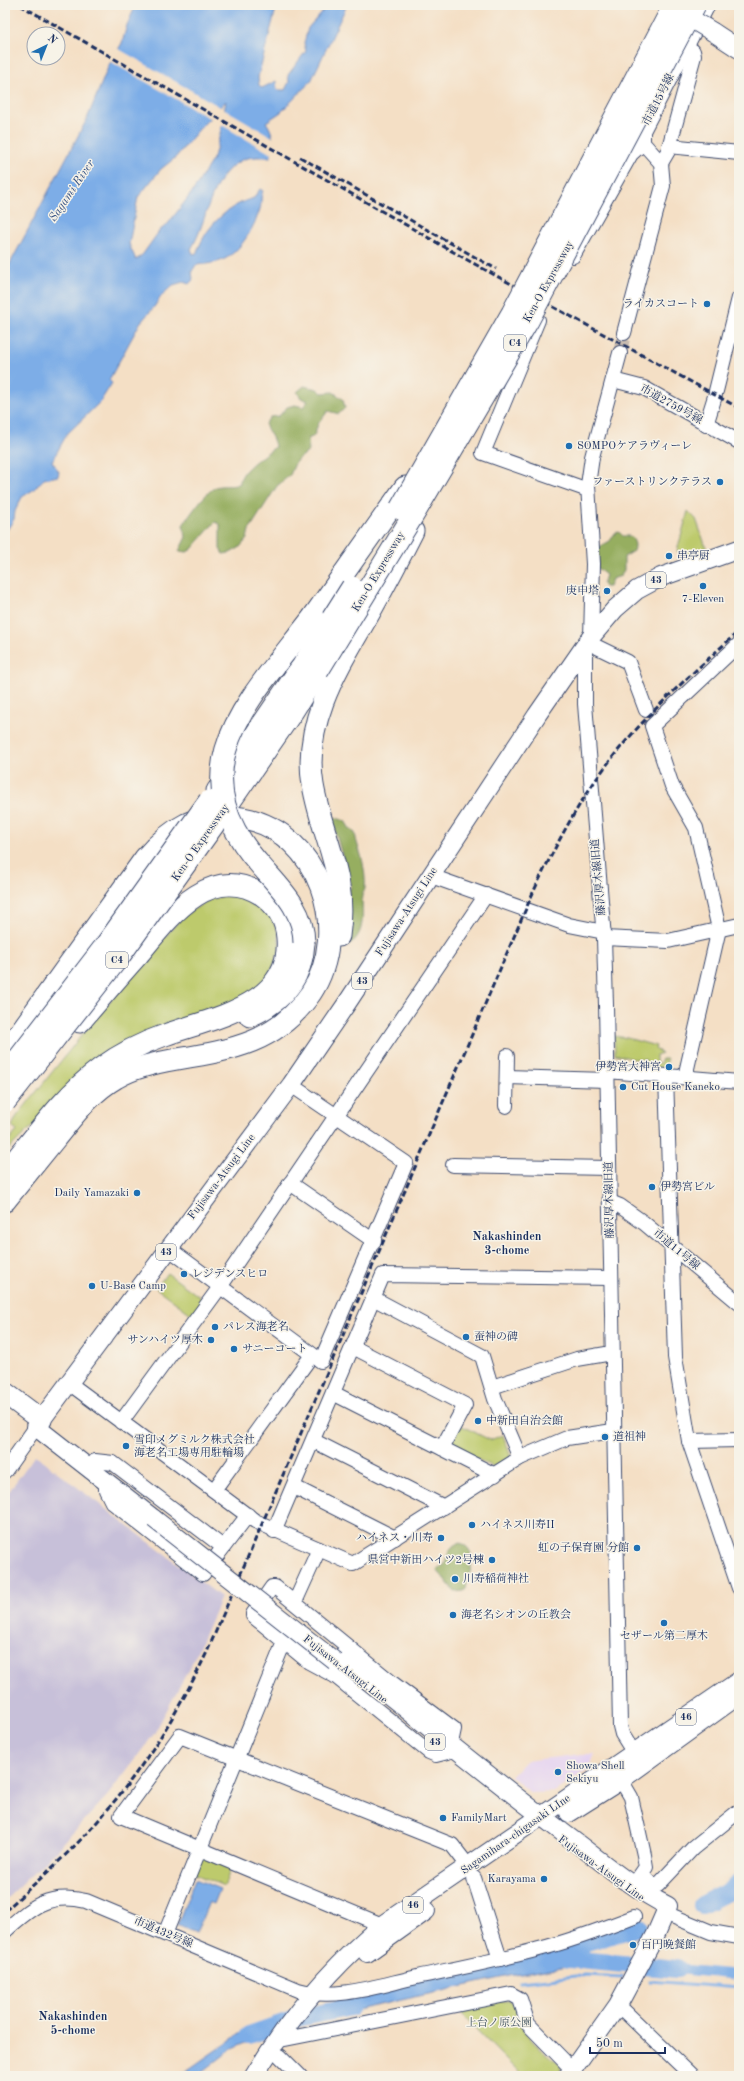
<svg xmlns="http://www.w3.org/2000/svg" width="744" height="2081" font-family="'Old Standard TT','Noto Serif JP',serif">
<style>
.built{fill:#e5d3f1}
.industrial{fill:#c7c0d9}
.green{fill:#bdca6c;stroke:#6c7c65}
.forest{fill:#96ae60;stroke:#586e5f}
.water{fill:#7dade7;stroke:#4c6ea2;fill-rule:evenodd}
.pier{fill:#f4dfc5}
.lines{fill:none;stroke-linecap:round;stroke-linejoin:round}
.stream{stroke:#7dade7;stroke-width:3}
.canal{stroke:#7dade7;stroke-width:10}
.river{stroke:#7dade7;stroke-width:18}
.minor-tunnel{stroke:#c9bcb0;stroke-width:14;stroke-dasharray:14 7;stroke-linecap:butt}
.minor-casing{stroke:#3c496d;stroke-width:16}
.major-casing{stroke:#3c496d;stroke-width:20}
.highway-casing{stroke:#3c496d;stroke-width:23}
.minor{stroke:#fff;stroke-width:14}
.major{stroke:#fff;stroke-width:18}
.highway{stroke:#fff;stroke-width:21}
.rail{stroke:#1b2f5e;stroke-width:3;stroke-dasharray:6 3;stroke-linecap:butt}
.major-bridge-casing{stroke:#3c496d;stroke-width:20;stroke-linecap:butt}
.highway-bridge-casing{stroke:#3c496d;stroke-width:23;stroke-linecap:butt}
.major-bridge{stroke:#fff;stroke-width:18}
.highway-bridge{stroke:#fff;stroke-width:21}
.poi-dot{fill:#1f6fb2;stroke:#f7f3e8;stroke-width:1.5}
.labels{text-anchor:middle;dominant-baseline:central;stroke-width:3;stroke-linejoin:round;paint-order:stroke}
.shield{fill:#f7f3e8;stroke:#5d6a87;stroke-width:1}
.shield-label{font-size:10px;font-weight:bold;fill:#1b2f5e}
.street-label{font-size:11px;fill:#1b2f5e;stroke:#f7f3e8}
.poi-label{font-size:11px;fill:#1b2f5e;stroke:#f7f3e8;text-anchor:start}
.park-label{font-size:11px;fill:#445662;stroke:#f7f3e8}
.water-label{font-size:12px;font-style:italic;fill:#385587;stroke:#f7f3e8}
.neighbourhood-label{font-size:12px;font-weight:bold;fill:#1b2f5e;stroke:#f7f3e8}
</style>
<rect width="100%" height="100%" fill="#f7f3e8"/>
<filter id="ink" filterUnits="userSpaceOnUse"><feTurbulence type="fractalNoise" baseFrequency=".025" numOctaves="2"/><feDisplacementMap in="SourceGraphic" scale="8" xChannelSelector="R" yChannelSelector="G"/><feConvolveMatrix kernelMatrix="1 2 1 2 8 2 1 2 1" color-interpolation-filters="sRGB"/></filter>
<filter id="wash" filterUnits="userSpaceOnUse"><feTurbulence type="fractalNoise" baseFrequency=".012" numOctaves="4" result="noise"/><feDisplacementMap in="SourceGraphic" scale="16" xChannelSelector="R" yChannelSelector="G"/><feGaussianBlur stdDeviation="0.9" result="paint"/><feColorMatrix in="noise" values="0 0 0 0 0 0 0 0 0 0 0 0 0 0 0 0 0 1.4 0 .05"/><feComposite in="paint" operator="in"/></filter>
<g filter="url(#wash)">
<rect width="100%" height="100%" fill="#f4dfc5"/>
<path class="built" d="M582,1754h13l-7,15 -34,23 -23,1 -20,-17 14,-15z"/>
<path class="industrial" d="M35,1455l186,142 -30,68 -37,69 -46,61 -55,59 -48,46v-403z"/>
<g class="green">
<path d="M688,511l8,8 11,31 -20,7 -10,-6z"/>
<path d="M225,896l19,1 16,9 11,11 7,14 2,17 -10,27 -20,22 -75,29 -148,105 -22,22v-8l12,-14 -5,-5 5,-10 76,-95 89,-104 28,-18z"/>
<path d="M614,1036l13,2 29,8 -1,3 7,4 -6,2v7l3,2 3,-5h5l-1,11 -52,-3v-5l3,-2 7,6 19,1 3,-6 -1,-2h-12l-18,-5z"/>
<path d="M167,1273l37,27 -9,17 -39,-29z"/>
<path d="M458,1424l32,16 13,-5 8,22 -18,10 -45,-22z"/>
<path d="M207,1857l24,11 -7,18 -29,-12 5,-14z"/>
<path d="M502,2001h9c8,9 7,21 14,31 9,13 23,23 35,33l2,5 -3,6h-37l-63,-64z"/>
</g>
<g class="forest">
<path d="M304,386l13,3 5,4 11,-1 10,7 2,9 -6,6 -11,-3 -10,13 -4,12 -6,3 1,12 -13,10 -6,14 -13,11 -28,44 -2,9 -8,9 -9,5 -7,1 -3,-5v-25l-5,-2 -23,27 -5,3 -8,-1 7,-14 -3,-12c7,-10 22,-33 33,-38 8,-3 17,1 24,-4 0,-14 25,-28 35,-36 -1,-9 -7,-15 -10,-23l5,-7 9,-1 8,-9 8,-2 8,2 5,-6 -7,-3 -4,-6z"/>
<path d="M619,532l4,4h7c5,5 6,9 4,15l-10,6v13l-3,6 -9,3 -3,8h-4l-2,-3 3,-9 -9,-7 2,-21 11,-6 5,-8z"/>
<path d="M334,817l11,4 5,8 5,4c1,11 6,19 8,30 1,7 3,17 2,25 0,3 -3,5 -3,8 0,15 4,37 -11,47l-4,-1 2,-53 2,-1 -18,-65z"/>
<path d="M460,1543c21,8 8,31 6,46l-2,2 -9,1 -18,-22 8,-6c1,-9 6,-18 15,-21z"/>
</g>
<g class="water">
<path d="M136,5h141l-19,72 1,8 3,3 14,-7 1,9h8l4,-8 -1,-7 18,-24 -2,-8 4,-15 20,-23h19l-36,76 -30,31 -15,10c7,10 10,23 4,35 -10,0 -22,-1 -30,4 -31,17 -32,60 -49,88l2,5 4,-1c8,-26 31,-48 57,-55l6,-9 3,2c-3,7 -1,11 -3,18 -6,19 -22,48 -43,53 -7,2 -14,2 -21,3l-4,6 1,9 -4,4 -6,-2 -10,3 -11,10 -8,12 -14,16 -31,57 3,3 -12,19 -33,32 -15,27 7,11 -1,4 -14,3 -11,11 -11,7 -7,14 -1,8 -9,14v-260l82,-154 22,-54 13,-22 5,-18zM226,101l-6,33 -6,23 -21,34 -26,34 -7,5 -17,24 -7,6 -7,-16 9,-47 23,-28 14,-11 26,-31z"/>
<path d="M195,1879l25,10 -6,15 -5,-2 -13,31 -19,-8z"/>
<path d="M567,1945l7,20 -65,11 -188,42 15,-18 22,-6z"/>
<path d="M279,2016l-12,18 -35,15 -35,27h-18l60,-42z"/>
</g>
<g class="pier">
<path d="M117,48l105,60 -11,11 -102,-58z"/>
<path d="M223,108l51,30 1,12 -2,5 -53,-31z"/>
</g>
<g class="lines">
<g class="stream">
<path d="M649,1981l90,7"/>
<path d="M520,1982l65,-7 37,2"/>
</g>
<path class="canal" d="M677,1969l62,6"/>
<g class="river">
<path d="M702,1905l27,-14 10,-8"/>
<path d="M563,1949l76,-22"/>
<path d="M551,1955l18,4 108,10"/>
<path d="M249,2035l49,-17 53,-11"/>
</g>
</g>
</g>
<g filter="url(#ink)">
<g class="lines">
<path class="minor-tunnel" d="M620,353l4,-20"/>
<defs>
<g id="minor">
<path d="M669,146l70,7"/>
<path d="M661,163l7,-12 26,-95 -1,-5"/>
<path d="M573,256l58,-102 12,-11"/>
<path d="M538,320l-55,133 105,37"/>
<path d="M624,333l39,-147 -2,-23 -18,-20v-12l65,-126"/>
<path d="M613,380l31,8 95,54"/>
<path d="M716,391l23,-93"/>
<path d="M706,425l9,-29"/>
<path d="M591,637l2,-73 -5,-79 4,-28 28,-104"/>
<path d="M587,642l41,20 18,48"/>
<path d="M585,645v59l19,234 2,67 14,721 2,8 12,19"/>
<path d="M431,876l138,49 35,7"/>
<path d="M604,938l64,3 71,-16"/>
<path d="M607,1071l132,11"/>
<path d="M666,1076l9,281 14,84 50,147"/>
<path d="M507,1077l100,3"/>
<path d="M685,1077l34,-148 -23,-101 -24,-42 -20,-60 87,-82"/>
<path d="M506,1106l1,-50"/>
<path d="M453,1165l156,3"/>
<path d="M290,1183l84,58"/>
<path d="M610,1202l10,4 24,17 95,80"/>
<path d="M168,1248l153,113 85,-198 -115,-78"/>
<path d="M373,1298l109,58 13,43 25,59"/>
<path d="M353,1347l112,58 -23,43"/>
<path d="M69,1383l186,138 98,43 167,-106 47,-20 46,-7"/>
<path d="M492,1387l85,-28 35,-6"/>
<path d="M333,1393l162,82"/>
<path d="M121,1422l99,-135 266,-392"/>
<path d="M314,1441l130,66"/>
<path d="M689,1441l50,-1"/>
<path d="M95,1461l18,2 110,84"/>
<path d="M5,1471l31,-44"/>
<path d="M106,1480v10l6,12 91,72 45,-59"/>
<path d="M294,1487l101,51"/>
<path d="M214,1490l98,-135"/>
<path d="M274,1531l109,-256 228,3"/>
<path d="M295,1602l24,-53"/>
<path d="M448,1752l-12,3 -7,-3 -94,-76 -26,-14 -56,-46v-2l19,-27h3l116,95 63,47 -3,14"/>
<path d="M621,1780l10,17 13,58 2,12 -11,16"/>
<path d="M641,1875l13,10h4l35,-37 46,-37"/>
<path d="M474,1878l26,81"/>
<path d="M665,1913l46,19 28,5"/>
<path d="M382,1925l-261,-109 59,-80 272,109 17,22"/>
<path d="M5,1931c26,-24 44,-39 81,-30l212,89c38,11 82,-5 119,-13 41,-9 82,-17 122,-28 32,-8 64,-20 95,-32"/>
<path d="M165,1934l119,-292"/>
<path d="M618,2005l74,71"/>
<path d="M275,2041l236,-47 9,5 8,25 44,45"/>
<path d="M280,2056l20,20"/>
</g>
<g id="major">
<path d="M713,32l26,17"/>
<path d="M154,1519l-118,-92 255,-342 56,-82 190,-288 54,-78 24,-28 22,-19 24,-13 78,-28"/>
<path d="M341,1657c75,59 149,121 225,178 34,25 64,52 102,71l-13,30 -37,69 -50,71"/>
<path d="M569,1813l52,-33 118,-85"/>
<path d="M367,1953l59,-42"/>
<path d="M254,2076c35,-58 76,-108 128,-151l357,-244"/>
</g>
<g id="highway">
<path d="M313,617l92,-130"/>
<path d="M217,791l87,-128"/>
<path d="M223,812l70,-101 25,-40"/>
<path d="M339,936c9,-62 -16,-94 -26,-151 -11,-63 26,-119 56,-171 15,-27 30,-55 44,-83"/>
<path d="M250,1016c32,-14 52,-37 54,-73"/>
<path d="M5,1053l140,-195c12,-14 25,-26 41,-34 17,-8 38,-9 57,-6 76,14 109,112 68,175 -34,50 -79,57 -134,66 -21,4 -43,8 -61,19 -26,15 -43,39 -61,61 -17,21 -33,41 -50,62"/>
<path d="M5,1173c30,-36 58,-77 96,-105 19,-14 41,-25 64,-33 47,-17 128,-30 122,-97 -1,-18 -11,-33 -25,-43 -53,-34 -94,24 -124,60 -20,22 -39,45 -58,67"/>
<path d="M5,1393l36,27"/>
</g>
</defs>
<use href="#minor" class="minor-casing"/>
<use href="#major" class="major-casing"/>
<use href="#highway" class="highway-casing"/>
<use href="#minor" class="minor"/>
<use href="#major" class="major"/>
<use href="#highway" class="highway"/>
<g class="rail">
<path d="M20,5l451,257 268,146"/>
<path d="M300,157l196,112"/>
<path d="M5,1911c31,-29 64,-57 92,-89 46,-53 80,-107 110,-170l324,-755c23,-49 48,-97 81,-139 37,-47 83,-87 127,-127"/>
</g>
<defs>
<g id="major-bridge">
<path d="M678,11l35,21"/>
<path d="M154,1519l182,143"/>
</g>
<g id="highway-bridge">
<path d="M400,509l112,-196 162,-308"/>
<path d="M304,663l48,-76"/>
<path d="M318,671l99,-162 111,-188 167,-316"/>
<path d="M304,943c0,-33 -22,-53 -43,-77 -88,-98 -10,-167 52,-249"/>
<path d="M5,1076l100,-130 104,-145"/>
<path d="M5,1102l114,-145 104,-145"/>
</g>
</defs>
<use href="#major-bridge" class="major-bridge-casing"/>
<use href="#highway-bridge" class="highway-bridge-casing"/>
<use href="#major-bridge" class="major-bridge"/>
<use href="#highway-bridge" class="highway-bridge"/>
</g>
</g>
<g class="poi-dot">
<circle cx="707" cy="304" r="4"/>
<circle cx="569" cy="446" r="4"/>
<circle cx="720" cy="482" r="4"/>
<circle cx="669" cy="556" r="4"/>
<circle cx="703" cy="586" r="4"/>
<circle cx="607" cy="591" r="4"/>
<circle cx="669" cy="1067" r="4"/>
<circle cx="623" cy="1087" r="4"/>
<circle cx="652" cy="1187" r="4"/>
<circle cx="137" cy="1193" r="4"/>
<circle cx="184" cy="1274" r="4"/>
<circle cx="92" cy="1286" r="4"/>
<circle cx="215" cy="1327" r="4"/>
<circle cx="466" cy="1337" r="4"/>
<circle cx="211" cy="1340" r="4"/>
<circle cx="234" cy="1349" r="4"/>
<circle cx="478" cy="1421" r="4"/>
<circle cx="605" cy="1437" r="4"/>
<circle cx="126" cy="1446" r="4"/>
<circle cx="472" cy="1525" r="4"/>
<circle cx="441" cy="1538" r="4"/>
<circle cx="637" cy="1548" r="4"/>
<circle cx="492" cy="1560" r="4"/>
<circle cx="455" cy="1579" r="4"/>
<circle cx="453" cy="1615" r="4"/>
<circle cx="664" cy="1623" r="4"/>
<circle cx="558" cy="1772" r="4"/>
<circle cx="443" cy="1818" r="4"/>
<circle cx="544" cy="1879" r="4"/>
<circle cx="633" cy="1945" r="4"/>
</g>
<g class="labels">
<g class="shield">
<rect x="504" y="335" width="22" height="16" rx="3"/>
<rect x="646" y="572" width="20" height="16" rx="3"/>
<rect x="106" y="952" width="22" height="16" rx="3"/>
<rect x="352" y="973" width="20" height="16" rx="3"/>
<rect x="156" y="1244" width="20" height="16" rx="3"/>
<rect x="676" y="1709" width="20" height="16" rx="3"/>
<rect x="425" y="1734" width="20" height="16" rx="3"/>
<rect x="403" y="1897" width="20" height="16" rx="3"/>
</g>
<g class="shield-label">
<text x="515" y="343">C4</text>
<text x="656" y="580">43</text>
<text x="117" y="960">C4</text>
<text x="362" y="981">43</text>
<text x="166" y="1252">43</text>
<text x="686" y="1717">46</text>
<text x="435" y="1742">43</text>
<text x="413" y="1905">46</text>
</g>
<g class="street-label">
<text transform="translate(659 100) rotate(-63)">市道15号線</text>
<text transform="translate(549 282) rotate(-61)">Ken-O Expressway</text>
<text transform="translate(671 405) rotate(29)">市道2759号線</text>
<text transform="translate(379 572) rotate(-59)">Ken-O Expressway</text>
<text transform="translate(201 843) rotate(-55)">Ken-O Expressway</text>
<text transform="translate(599 877) rotate(-95)">藤沢厚木線旧道</text>
<text transform="translate(407 912) rotate(-57)">Fujisawa-Atsugi Line</text>
<text transform="translate(222 1177) rotate(-53)">Fujisawa-Atsugi Line</text>
<text transform="translate(610 1200) rotate(-91)">藤沢厚木線旧道</text>
<text transform="translate(676 1250) rotate(40)">市道11号線</text>
<text transform="translate(345 1670) rotate(38)">Fujisawa-Atsugi Line</text>
<text transform="translate(516 1835) rotate(-35)">Sagamihara-chigasaki LIne</text>
<text transform="translate(601 1869) rotate(36)">Fujisawa-Atsugi Line</text>
<text transform="translate(163 1933) rotate(23)">市道432号線</text>
</g>
<g class="poi-label">
<text x="699" y="304" text-anchor="end">ライカスコート</text>
<text x="577" y="446">SOMPOケアラヴィーレ</text>
<text x="712" y="482" text-anchor="end">ファーストリンクテラス</text>
<text x="677" y="556">串亭厨</text>
<text x="599" y="591" text-anchor="end">庚申塔</text>
<text x="703" y="599" text-anchor="middle">7-Eleven</text>
<text x="661" y="1067" text-anchor="end">伊勢宮大神宮</text>
<text x="631" y="1087">Cut House Kaneko</text>
<text x="660" y="1187">伊勢宮ビル</text>
<text x="129" y="1193" text-anchor="end">Daily Yamazaki</text>
<text x="192" y="1274">レジデンスヒロ</text>
<text x="100" y="1286">U-Base Camp</text>
<text x="223" y="1327">パレス海老名</text>
<text x="474" y="1337">蚕神の碑</text>
<text x="203" y="1340" text-anchor="end">サンハイツ厚木</text>
<text x="242" y="1349">サニーコート</text>
<text x="486" y="1421">中新田自治会館</text>
<text x="613" y="1437">道祖神</text>
<text x="134" y="1440">雪印メグミルク株式会社<tspan x="134" dy="13">海老名工場専用駐輪場</tspan></text>
<text x="480" y="1525">ハイネス川寿II</text>
<text x="433" y="1538" text-anchor="end">ハイネス・川寿</text>
<text x="629" y="1548" text-anchor="end">虹の子保育園 分館</text>
<text x="484" y="1560" text-anchor="end">県営中新田ハイツ2号棟</text>
<text x="463" y="1579">川寿稲荷神社</text>
<text x="461" y="1615">海老名シオンの丘教会</text>
<text x="664" y="1636" text-anchor="middle">セザール第二厚木</text>
<text x="566" y="1766">Showa Shell<tspan x="566" dy="13">Sekiyu</tspan></text>
<text x="451" y="1818">FamilyMart</text>
<text x="536" y="1879" text-anchor="end">Karayama</text>
<text x="641" y="1945">百円晩餐館</text>
</g>
<g class="park-label">
<text x="499" y="2023">上台ノ原公園</text>
</g>
<g class="water-label">
<text transform="translate(72 191) rotate(-56)">Sagami River</text>
</g>
<g class="neighbourhood-label">
<text x="507" y="1237">Nakashinden<tspan x="507" dy="14">3-chome</tspan></text>
<text x="73" y="2017">Nakashinden<tspan x="73" dy="14">5-chome</tspan></text>
</g>
</g>
<rect width="744" height="2081" fill="none" stroke="#f7f3e8" stroke-width="20"/>
<g transform="translate(46 46) rotate(43)"><circle r="19" fill="#f7f3e8" stroke="#9fa5b1"/>
<path d="M0-3L7 15L0 10L-7 15Z" fill="#1f6fb2"/>
<text y="-6" font-size="11" font-weight="bold" text-anchor="middle" fill="#1b2f5e">N</text>
</g>
<path d="M590 2047v6h75v-6" fill="none" stroke="#1b2f5e" stroke-width="2"/>
<text x="596" y="2047" font-size="12" fill="#1b2f5e" stroke="#f7f3e8" stroke-width="3" paint-order="stroke">50 m</text>
</svg>
